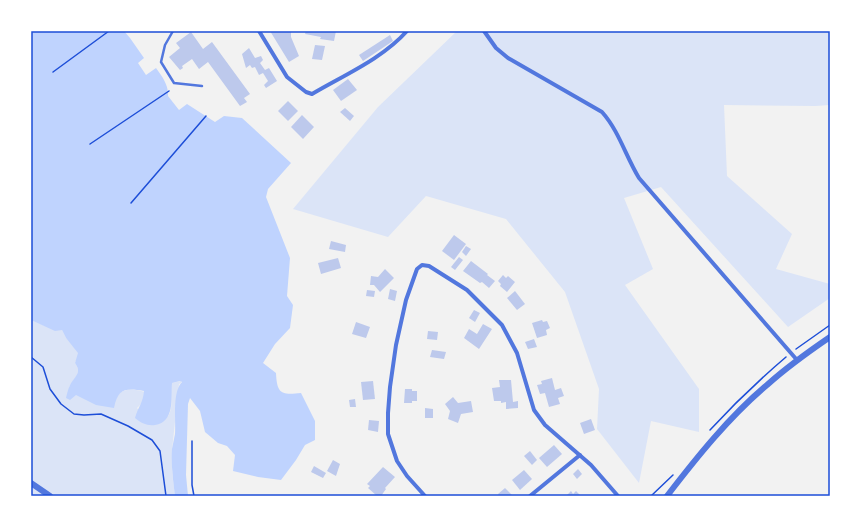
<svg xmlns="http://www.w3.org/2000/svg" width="861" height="527" font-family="'Noto Sans',sans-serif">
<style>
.green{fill:#dbe4f7}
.water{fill:#bfd3fe}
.building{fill:#bdc9ec}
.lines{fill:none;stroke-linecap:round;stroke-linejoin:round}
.path{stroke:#1d4ed8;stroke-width:1.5}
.service{stroke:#5277de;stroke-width:2.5}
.minor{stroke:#5277de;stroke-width:4}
.tertiary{stroke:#5277de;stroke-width:6}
.neatline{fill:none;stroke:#1d4ed8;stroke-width:1.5}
</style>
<rect width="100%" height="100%" fill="#f2f2f2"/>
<g class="green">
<path d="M457,31h373v74l-15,1 -91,-1 3,71 65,58 -16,35 54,15v14l-42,29 -127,-140 -37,11 29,71 -28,16 74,104v43l-48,-11 -12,62 -42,-54 2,-40 -34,-97 -59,-73 -80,-23 -38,41 -95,-28 85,-102z"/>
<path d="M31,320l24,10h7l4,8 13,15 -4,10c7,10 0,15 -6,24l7,8 40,2c9,-10 17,-8 29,-5l-3,11 -5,5 14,17c25,-3 20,-22 21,-42l9,-2v2l-2,1 -7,66v22l3,24h-144z"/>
</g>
<path class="water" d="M31,31h93l6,7 14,20 -6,5 8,12 10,-7c6,8 13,18 12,28l11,14 8,-6 28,18 9,-6 18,2 49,45 -23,26 -2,8 24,61 -3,38 6,9 -3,23 -15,16 -12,19 13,10c1,21 5,22 25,20l14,28v19l-10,5 -9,15 -15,20 -23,-3 -25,-6 2,-16 -8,-9 -9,-3 -13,-11 -5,-21 -10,-13 -2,6 -2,71 2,21h-13c-2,-16 -4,-31 -3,-47 1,-5 2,-10 3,-15 1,-14 -3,-42 7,-52l-2,-1 -8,2c-1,15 3,39 -17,42 -8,1 -14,-2 -20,-7 3,-11 8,-15 9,-27 -18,-3 -26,-3 -30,17l-18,-3 -20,-10 -6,5 -4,-2c1,-4 2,-9 4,-13 5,-9 12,-12 5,-22l3,-10 -12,-15 -4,-8 -7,1 -24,-11z"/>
<g class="building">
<path d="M270,31h21v6l8,19 -10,6z"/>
<path d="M306,31h30l-2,10 -14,-2 1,-2 -16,-3z"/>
<path d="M191,32l12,17 9,-7 38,52 -6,4 3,4 -7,4 -32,-44 -9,7 -7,-10 -10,7 1,2 -3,2 -11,-13 11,-9 -4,-5z"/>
<path d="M390,35l3,6 -30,20 -4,-6z"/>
<path d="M315,45l10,1 -3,14 -10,-1z"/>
<path d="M249,48l6,10 6,-2 2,4 -3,3 5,7 4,-2 8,13 -11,7 -2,-3 4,-4 -5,-8 -4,2 -4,-8 -3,1 -2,-3 -4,3 -4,-14z"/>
<path d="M348,79l9,11 -16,11 -8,-11z"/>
<path d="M288,101l10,10 -10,10 -10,-10z"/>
<path d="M345,108l9,8 -4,5 -10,-9z"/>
<path d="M302,115l12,12 -11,12 -12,-12z"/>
<path d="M454,235l12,9 -12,16 -12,-9z"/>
<path d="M331,241l15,4 -1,7 -16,-3z"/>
<path d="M466,246l5,3 -5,7 -4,-4z"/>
<path d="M459,257l4,3 -8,10 -4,-3z"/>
<path d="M338,258l3,10 -20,6 -3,-11z"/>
<path d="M471,261l17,13 -1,1 8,6 -6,7 -7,-6 -2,1 -17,-12z"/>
<path d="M385,269l9,9 -14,14 -6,-7h-4l1,-9 7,1z"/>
<path d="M503,275l3,3 2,-2 7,6 -8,10 -7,-6 1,-2 -3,-3z"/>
<path d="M390,289l7,2 -2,10 -7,-2z"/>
<path d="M367,290l8,1 -1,6 -8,-1z"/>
<path d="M515,291l10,13 -8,6 -10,-12z"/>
<path d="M474,310l6,3 -5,9 -6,-4z"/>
<path d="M542,320l1,2 4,-1 3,7 -4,2 1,5 -10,3 -5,-15z"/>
<path d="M356,322l14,5 -4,11 -14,-4z"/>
<path d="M483,324l9,5 -13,20 -15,-11 5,-9 8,5z"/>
<path d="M428,331l10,1 -1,8 -10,-1z"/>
<path d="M534,339l3,8 -9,2 -3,-7z"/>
<path d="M432,350l14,2 -2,7 -14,-2z"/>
<path d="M552,378l3,12 6,-2 3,8 -6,2 2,6 -11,3 -4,-14 -5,1 -3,-9 5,-1 -1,-3z"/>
<path d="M499,380h12l2,22 5,-1v7l-12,1v-7l-5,1v-2h-7l-2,-13 8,-1z"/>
<path d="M373,381l2,18 -12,1 -2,-18z"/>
<path d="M405,389h7v2h5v10h-5v2h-8z"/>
<path d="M453,397l5,6 13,-2 2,11 -12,2 -3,9 -10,-4 2,-8 -5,-7z"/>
<path d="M355,399l1,8h-6l-1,-7z"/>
<path d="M425,408l8,1v9h-8z"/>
<path d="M591,419l4,11 -11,4 -4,-11z"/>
<path d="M369,420l10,1 -1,11 -10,-2z"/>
<path d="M554,445l8,9 -15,13 -8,-9z"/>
<path d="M530,451l7,9 -5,5 -8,-9z"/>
<path d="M333,460l7,4 -4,12 -9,-5z"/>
<path d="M314,466l12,7 -3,5 -12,-6z"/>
<path d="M383,467l12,10 -10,11 1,1 -5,7h-4l-9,-8 2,-2 -3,-2z"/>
<path d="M578,469l4,5 -5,5 -4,-5z"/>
<path d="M524,470l8,9 -12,11 -8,-10z"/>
<path d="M505,488l8,8h-14l-1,-2z"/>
<path d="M571,491l2,3 3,-3 5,5h-15z"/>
</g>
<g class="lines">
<g class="path">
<path d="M53,72l56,-41"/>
<path d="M90,144l79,-53"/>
<path d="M131,203l75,-87"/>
<path d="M796,349l34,-24"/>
<path d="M31,357l12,10 7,22 11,15 13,10 10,1 17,-1 27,12 24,14 8,11 6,45"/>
<path d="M710,430c24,-26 49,-50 76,-73"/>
<path d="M192,441v44l2,11"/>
<path d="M651,496l22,-21"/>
</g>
<path class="service" d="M173,31l-8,14 -4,17 13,21 28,3"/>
<g class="minor">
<path d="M259,31l28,46 19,15 6,2c32,-19 70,-35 95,-63"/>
<path d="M484,31l12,17 12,10 94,54c17,19 24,45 37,66l158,182"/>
<path d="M425,496l-18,-20 -10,-15 -9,-27v-21l2,-26 6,-42 10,-45 11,-31 5,-4 7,1 38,24 35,35 15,28 17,57 11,15 46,40 27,31"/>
<path d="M530,496l50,-41"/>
</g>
<g class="tertiary">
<path d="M31,483l19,13"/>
<path d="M667,496c30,-39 62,-79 100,-111 20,-18 41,-33 63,-48"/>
</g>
</g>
<rect width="861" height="527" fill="none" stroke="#ffffff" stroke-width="64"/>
<rect x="32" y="32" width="797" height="463" class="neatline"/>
</svg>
